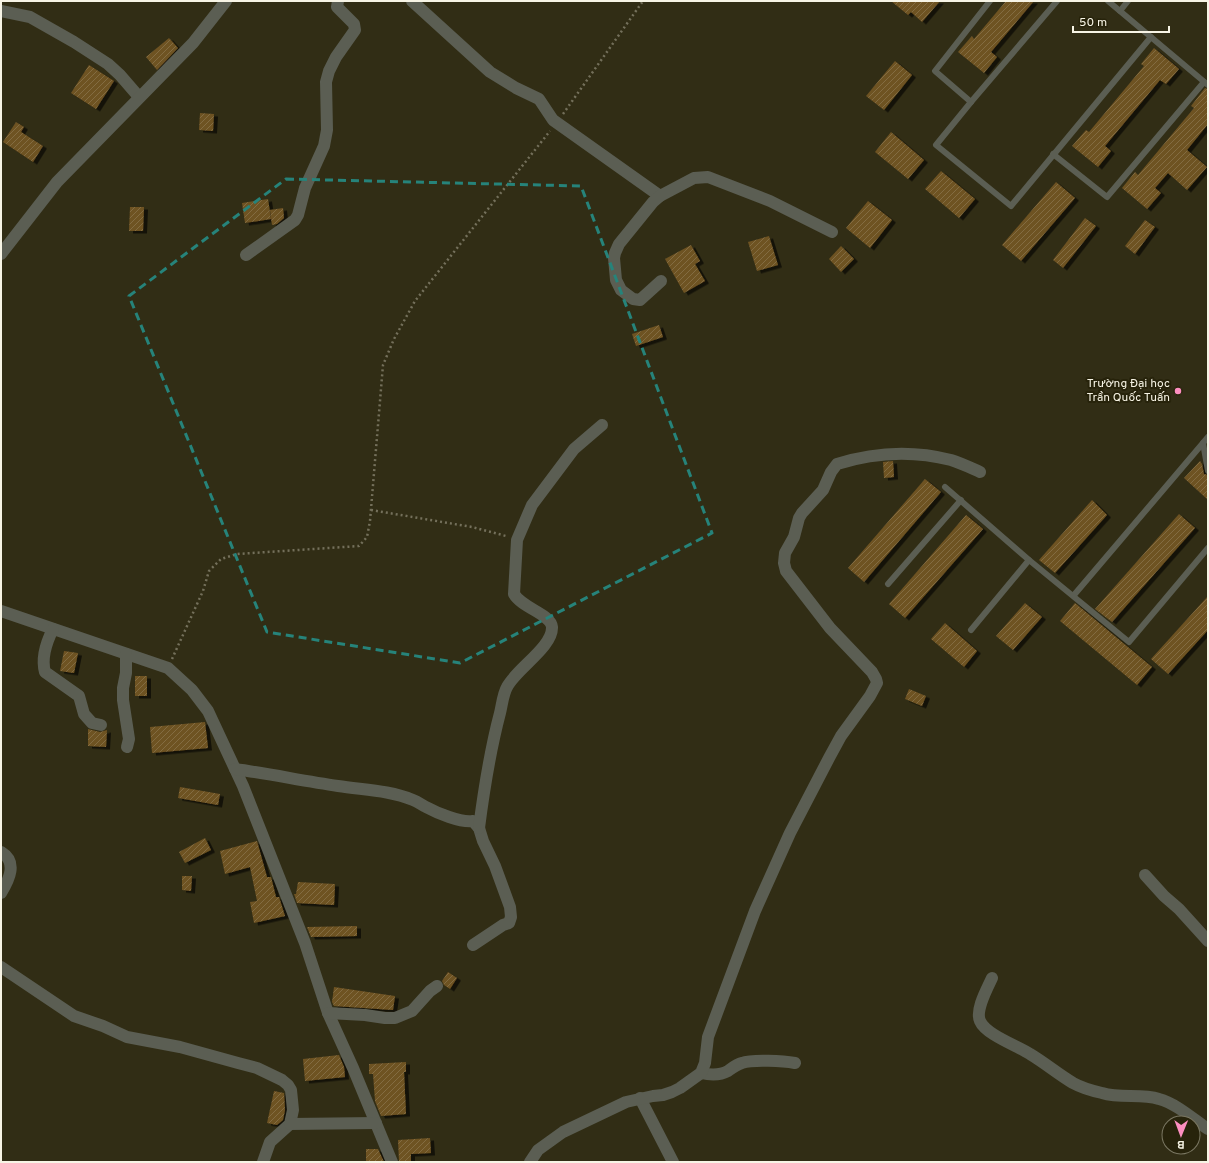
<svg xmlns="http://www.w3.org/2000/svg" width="1209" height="1163" font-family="Overpass,sans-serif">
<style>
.building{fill:url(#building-hatch);filter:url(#shadow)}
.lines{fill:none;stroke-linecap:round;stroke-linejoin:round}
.path{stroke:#74705b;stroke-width:2.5;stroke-dasharray:2 3;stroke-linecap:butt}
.lane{stroke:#5b5e53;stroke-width:6}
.street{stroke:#5b5e53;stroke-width:12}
.marked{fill:none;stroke:#26837a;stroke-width:3;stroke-dasharray:8 5;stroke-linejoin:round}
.poi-dot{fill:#fd8ec0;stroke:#27230b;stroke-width:1.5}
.labels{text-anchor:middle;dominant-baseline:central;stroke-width:4;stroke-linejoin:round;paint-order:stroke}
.poi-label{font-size:12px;fill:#f7f4e5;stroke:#27230b;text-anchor:end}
</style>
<defs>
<pattern id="building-hatch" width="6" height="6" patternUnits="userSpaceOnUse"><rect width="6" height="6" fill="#6e5222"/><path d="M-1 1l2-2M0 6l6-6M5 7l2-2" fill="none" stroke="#836c42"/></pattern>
<filter id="shadow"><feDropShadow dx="4" dy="2.5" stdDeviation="0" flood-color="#0009"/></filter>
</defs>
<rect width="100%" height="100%" fill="#312d15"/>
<g class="building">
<path d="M891,1h49l-18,21 -11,-10 -3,3z"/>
<path d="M1006,1h28l-43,51 6,5 -13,16 -26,-21 14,-16 2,3z"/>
<path d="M169,38l9,10 -21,22 -11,-13z"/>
<path d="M1154,48l25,21 -13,15 -6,-4 -55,66 6,5 -13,16 -26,-21 14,-16 3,2 55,-66 -3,-2z"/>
<path d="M895,61l17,14 -28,35 -18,-14z"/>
<path d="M89,65l25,16 -18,28 -25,-16z"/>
<path d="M1205,88l3,1v35l-21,26 20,17 -20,23 -19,-17 -13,15 6,5 -14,16 -25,-21 13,-16 3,3 56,-67 -3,-2z"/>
<path d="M200,113l14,1 -1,17 -14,-1z"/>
<path d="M16,122l8,5 -3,5 22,14 -10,16 -30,-20z"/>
<path d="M891,132l33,28 -16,19 -33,-27z"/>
<path d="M941,171l34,28 -16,19 -34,-29z"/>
<path d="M1056,182l19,16 -54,63 -19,-16z"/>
<path d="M268,199l3,20 -26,4 -3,-20z"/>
<path d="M868,201l24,19 -22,28 -24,-20z"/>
<path d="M130,207h14l-1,24h-14z"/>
<path d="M283,208l1,10 -7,6 -5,1 -2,-15z"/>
<path d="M1085,218l11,8 -33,42 -10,-8z"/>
<path d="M1145,220l10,7 -20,27 -10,-8z"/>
<path d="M769,236l9,29 -21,6 -9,-29z"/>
<path d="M691,245l9,16 -5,3 10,17 -21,12 -19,-34z"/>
<path d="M841,246l13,13 -13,13 -12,-13z"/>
<path d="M659,325l4,12 -27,9 -4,-12z"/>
<path d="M893,461l1,16 -10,1 -1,-16z"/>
<path d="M1200,461l2,3 2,10 4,1v25l-24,-22z"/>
<path d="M925,479l16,13 -77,90 -16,-14z"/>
<path d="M1092,500l15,15 -52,58 -16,-13z"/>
<path d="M1179,514l16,14 -83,94 -17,-13z"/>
<path d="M966,515l17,14 -78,89 -16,-14z"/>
<path d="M1208,596v34l-40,44 -17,-15z"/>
<path d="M1025,603l17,14 -29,33 -17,-14z"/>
<path d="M1075,603l77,64 -15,18 -77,-64z"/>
<path d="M945,623l32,28 -13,16 -33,-28z"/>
<path d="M64,651l14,2 -4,20 -14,-2z"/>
<rect x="135" y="676" width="12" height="20"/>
<path d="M909,689l17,7 -4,10 -17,-7z"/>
<path d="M205,722l3,26 -56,5 -2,-26z"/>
<path d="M88,729l12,3 7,-2 -1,17 -18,-1z"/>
<path d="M180,787l40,7 -2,11 -40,-7z"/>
<path d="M205,838l6,12 -26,13 -6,-11z"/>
<path d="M257,841l10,36h4l5,20h3l6,19 -31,7 -4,-21 7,-1 -7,-34 -25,7 -5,-23z"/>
<path d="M182,876h10l-1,15 -9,-1z"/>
<path d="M298,882l37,2 -1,21 -37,-2 -3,-9h2z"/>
<path d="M357,926v10l-46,1 -4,-10z"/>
<path d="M448,972l9,6 -7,11 -6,-4 -2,-4z"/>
<path d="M334,987l61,9 -2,14 -59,-4 -2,-4z"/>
<path d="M339,1055l5,12 1,10 -40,4 -2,-22z"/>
<path d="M406,1062v10h-2l2,42 -25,2 -6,-15 -2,-27h-4v-10z"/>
<path d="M274,1091l10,2 1,17 -2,10 -6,5 -10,-2z"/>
<path d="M430,1138l1,15 -20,1v7l-12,1 -1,-22z"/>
<path d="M366,1149h12l6,13h-18z"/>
</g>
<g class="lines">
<g class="path">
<path d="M563,114l80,-113"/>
<path d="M371,510l101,17 34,9"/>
<path d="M172,659l31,-68 6,-20 12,-12 16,-5 122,-8 8,-9 3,-16 13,-156 11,-26 21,-38 135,-170"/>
</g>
<g class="lane">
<path d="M990,1l-55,70 36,31 -35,43 75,61 140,-169"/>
<path d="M1108,1l100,84"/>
<path d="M1120,11l8,-10"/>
<path d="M971,102l86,-101"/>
<path d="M1053,154l54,43 97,-115"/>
<path d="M1208,437l-5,6 5,28"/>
<path d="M945,487l84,73 100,82 79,-94"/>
<path d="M888,584l73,-84"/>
<path d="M1074,595l129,-152"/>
<path d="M971,630l58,-70"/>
</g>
<g class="street">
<path d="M412,1l78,71 26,16 23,11 14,21 107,76"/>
<path d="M1,11l29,6 44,25 34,22 12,11 19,22"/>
<path d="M1,254l56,-72 136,-139 33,-42"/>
<path d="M246,255l49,-35 3,-5 7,-27 19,-42 3,-16 -1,-48 3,-11 7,-14 19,-27 -1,-6 -17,-17 1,-6"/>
<path d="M661,281l-21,19 -7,-1 -12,-9 -5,-10 -2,-22 1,-5 4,-9 34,-42 7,-6 34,-18 14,-1 62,24 62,31"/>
<path d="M1,611l167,57 24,22 16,21 35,75 62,157 23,70 25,55 39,94"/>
<path d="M53,629c-6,12 -12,29 -8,43l34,24 5,18 8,9 9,2"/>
<path d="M126,654v19l-3,15v12l6,39 -2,8"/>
<path d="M235,769c35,5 69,12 103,17 25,4 51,4 75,14 5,2 9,5 13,7 11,6 35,16 47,14l6,7 4,13 12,25 15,41 1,10 -2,6 -6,2 -30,20"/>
<path d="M479,828c5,-39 11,-77 21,-115 2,-8 3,-19 7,-26 9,-18 46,-40 45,-60 -1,-13 -30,-19 -38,-33l3,-54 15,-35 42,-56 28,-24"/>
<path d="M1,852c17,10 8,28 0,41"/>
<path d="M1145,875l19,21 15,13 29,32"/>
<path d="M1,967l73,49 29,10 24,11 53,10 58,16 19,5 25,12 6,5 3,5 2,20 -3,14 -20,18 -7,20"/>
<path d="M992,978c-5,11 -17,32 -12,43 6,14 38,25 50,33 15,9 28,20 43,29 9,5 20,8 29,10 19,6 39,0 57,6 18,5 34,20 49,30"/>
<path d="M328,1013l37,2 20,3h10l17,-7 18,-20 7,-5"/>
<path d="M701,1073c9,2 18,3 27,-2 4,-3 9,-7 14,-8 10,-4 42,-2 53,0"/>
<path d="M640,1098l33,64"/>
<path d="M290,1124l86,-1"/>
<path d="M530,1162l8,-12 25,-18 63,-30 27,-6 10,-1 9,-3 8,-4 21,-15 4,-10 3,-26 47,-126 35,-78 39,-75 12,-22 29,-40 7,-13 -1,-4 -4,-7 -42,-44 -44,-57 -2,-8 1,-10 9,-16 5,-19 3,-5 21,-23 8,-18 6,-8c38,-12 75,-14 114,-4 10,3 20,8 29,12"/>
</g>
</g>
<path class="marked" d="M286,179l295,7 131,347 -252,130 -193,-31 -138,-336z"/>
<circle class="poi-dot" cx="1178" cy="391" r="4"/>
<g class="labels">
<g class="poi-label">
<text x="1170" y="384">Trường Đại học<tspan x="1170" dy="14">Trần Quốc Tuấn</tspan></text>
</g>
</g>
<rect width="1209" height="1163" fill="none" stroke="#f7f4e5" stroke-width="4"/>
<g transform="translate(1181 1135) rotate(181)"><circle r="19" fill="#27230b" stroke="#7a7762"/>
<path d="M0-3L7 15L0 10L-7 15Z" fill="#fd8ec0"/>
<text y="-6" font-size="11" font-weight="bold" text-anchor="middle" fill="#f7f4e5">B</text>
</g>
<path d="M1073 26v6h96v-6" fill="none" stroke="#f7f4e5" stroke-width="2"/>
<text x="1079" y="26" font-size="12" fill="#f7f4e5" stroke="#27230b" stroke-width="3" paint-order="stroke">50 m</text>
</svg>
